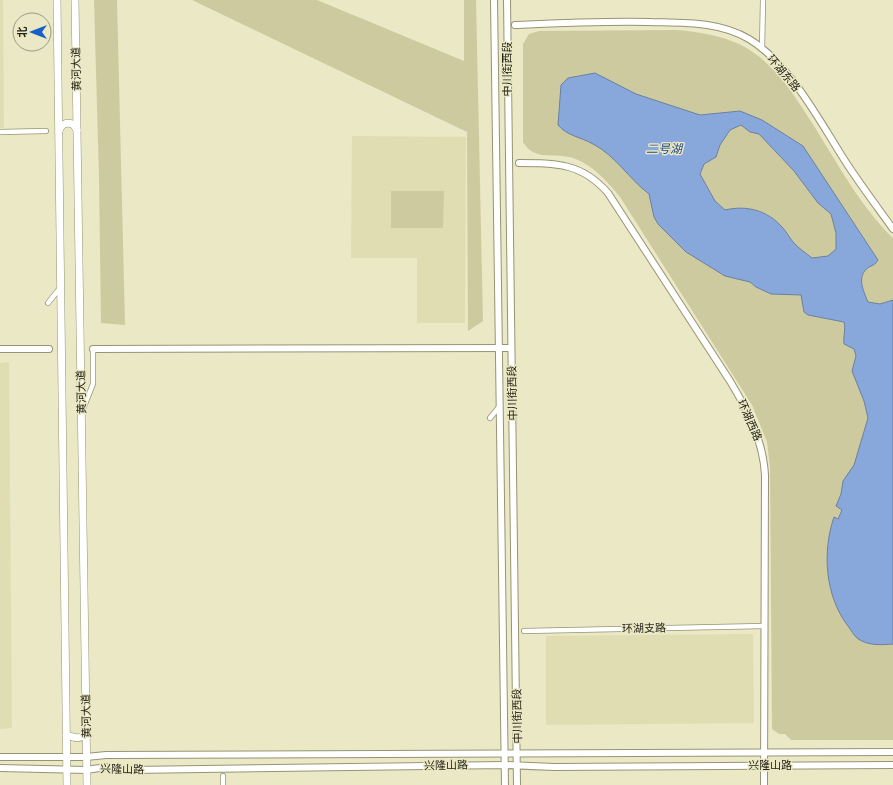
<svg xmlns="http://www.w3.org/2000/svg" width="893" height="785" font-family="'Titillium Web','Noto Sans SC',sans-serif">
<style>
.built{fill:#e0ddb3}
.green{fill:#cecaa0}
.water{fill:#88a8db;stroke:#6a80a0;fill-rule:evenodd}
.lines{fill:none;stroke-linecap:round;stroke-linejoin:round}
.street-casing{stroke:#979474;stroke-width:6}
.secondary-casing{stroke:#979474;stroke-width:8}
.primary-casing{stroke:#979474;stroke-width:8}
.street{stroke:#fff;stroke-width:4.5}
.secondary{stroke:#fff;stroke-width:6}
.primary{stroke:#fff;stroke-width:7}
.labels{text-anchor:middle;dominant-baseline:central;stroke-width:3;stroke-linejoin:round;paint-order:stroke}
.street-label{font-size:11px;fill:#242316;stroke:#eae8c5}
.water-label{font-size:12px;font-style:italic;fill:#214885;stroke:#eae8c5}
</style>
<rect width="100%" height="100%" fill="#eae8c5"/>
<g class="built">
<path d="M0,0h3l1,128h-4z"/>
<path d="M352,136l114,1 -1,186h-48v-65h-66z"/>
<path d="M9,362l3,366 -12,1v-366z"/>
<path d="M753,634l1,89 -208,2v-89z"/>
</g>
<g class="green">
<path d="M94,0h23l8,325 -24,-2 -2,-145z"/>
<path d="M192,0h125l147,61v-61h12l7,321 -15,10 -1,-199z"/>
<path d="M677,30c22,2 42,5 62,14 35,17 55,51 75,82 24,38 46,80 79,112v502h-102l-6,-6h-6l-7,-5 -2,-262 -3,-25 -15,-37 -132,-208c-13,-16 -27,-32 -47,-39 -19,-6 -38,4 -50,-16v-98l6,-10 10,-3z"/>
<path d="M391,191h53l-1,37h-52z"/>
</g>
<path class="water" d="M595,73l41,21 64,21 40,-4 22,9 41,26 75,114c-2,4 -5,5 -9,7 -13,9 -6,23 -1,35l12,2 13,-4v344c-11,1 -26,2 -36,-6 -3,-2 -6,-8 -9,-12 -23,-30 -26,-74 -14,-109l4,2 4,-9 -6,-4 5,-12 2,-13 11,-16 14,-47 -4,-17 -12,-30 4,-15 -2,-7 -10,-5c-1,-8 2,-14 0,-22l-36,-7 -4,-3 -3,-17 -30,-1 -15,-7 -6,-5 -25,-6 -39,-24 -28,-28 -4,-7 -5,-23c-20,-15 -33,-38 -56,-50 -12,-7 -26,-8 -35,-19l3,-40 7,-7zM741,125l9,7 9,2 35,37 24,32 13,11 5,19v16l-8,7 -16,2c-6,-5 -14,-10 -19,-16 -4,-5 -7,-11 -11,-15 -15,-17 -36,-22 -57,-17l-10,-9 -15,-27 4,-10 12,-7 4,-12 10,-15z"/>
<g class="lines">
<defs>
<g id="street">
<path d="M762,49l1,-49"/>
<path d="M0,132l46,-1"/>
<path d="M48,303l12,-15"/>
<path d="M83,409l10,-25v-35"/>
<path d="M490,418l10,-12"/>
<path d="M524,631l241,-5"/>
<path d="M223,776v9"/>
</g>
<g id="secondary">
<path d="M494,0l11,785"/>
<path d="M507,0l10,785"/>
<path d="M515,25c45,-2 89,-4 134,-3 34,1 70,-1 100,17 43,26 73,87 100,128 14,21 29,41 44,62"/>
<path d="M519,163c37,0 63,0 89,30l122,188c18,30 33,59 35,94l-1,310"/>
<path d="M0,349h49"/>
<path d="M93,349l418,-1"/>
<path d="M0,757h86l20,-2 787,-3"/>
<path d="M0,768l86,2 20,-3 9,3h16l374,-5 49,2 339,-2"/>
</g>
<g id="primary">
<path d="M57,0l10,785"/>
<path d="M75,0l12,785"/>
<path d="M59,131c2,-7 7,-9 14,-7l4,6"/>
<path d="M66,735c7,2 13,5 20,0"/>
</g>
</defs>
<use href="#street" class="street-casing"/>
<use href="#secondary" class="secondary-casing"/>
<use href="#primary" class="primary-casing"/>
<use href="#street" class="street"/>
<use href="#secondary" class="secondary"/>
<use href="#primary" class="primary"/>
</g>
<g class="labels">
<g class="street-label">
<text transform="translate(76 69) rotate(-91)">黄河大道</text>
<text transform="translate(507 69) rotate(-90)">中川街西段</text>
<text transform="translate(784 73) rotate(50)">环湖东路</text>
<text transform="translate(81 392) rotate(-91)">黄河大道</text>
<text transform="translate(512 393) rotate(-91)">中川街西段</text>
<text transform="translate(750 420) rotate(66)">环湖西路</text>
<text transform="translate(644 628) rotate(-1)">环湖支路</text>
<text transform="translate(86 716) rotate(-91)">黄河大道</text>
<text transform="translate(517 716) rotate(-91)">中川街西段</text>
<text transform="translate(446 765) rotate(-1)">兴隆山路</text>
<text x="770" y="765">兴隆山路</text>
<text transform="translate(122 769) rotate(1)">兴隆山路</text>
</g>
<g class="water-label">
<text x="664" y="148">二号湖</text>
</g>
</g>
<g transform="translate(32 32) rotate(270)"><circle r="19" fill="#eae8c5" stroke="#9b997f"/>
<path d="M0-3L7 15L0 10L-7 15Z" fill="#165fca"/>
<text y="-6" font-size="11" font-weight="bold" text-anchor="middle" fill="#242316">北</text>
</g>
</svg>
